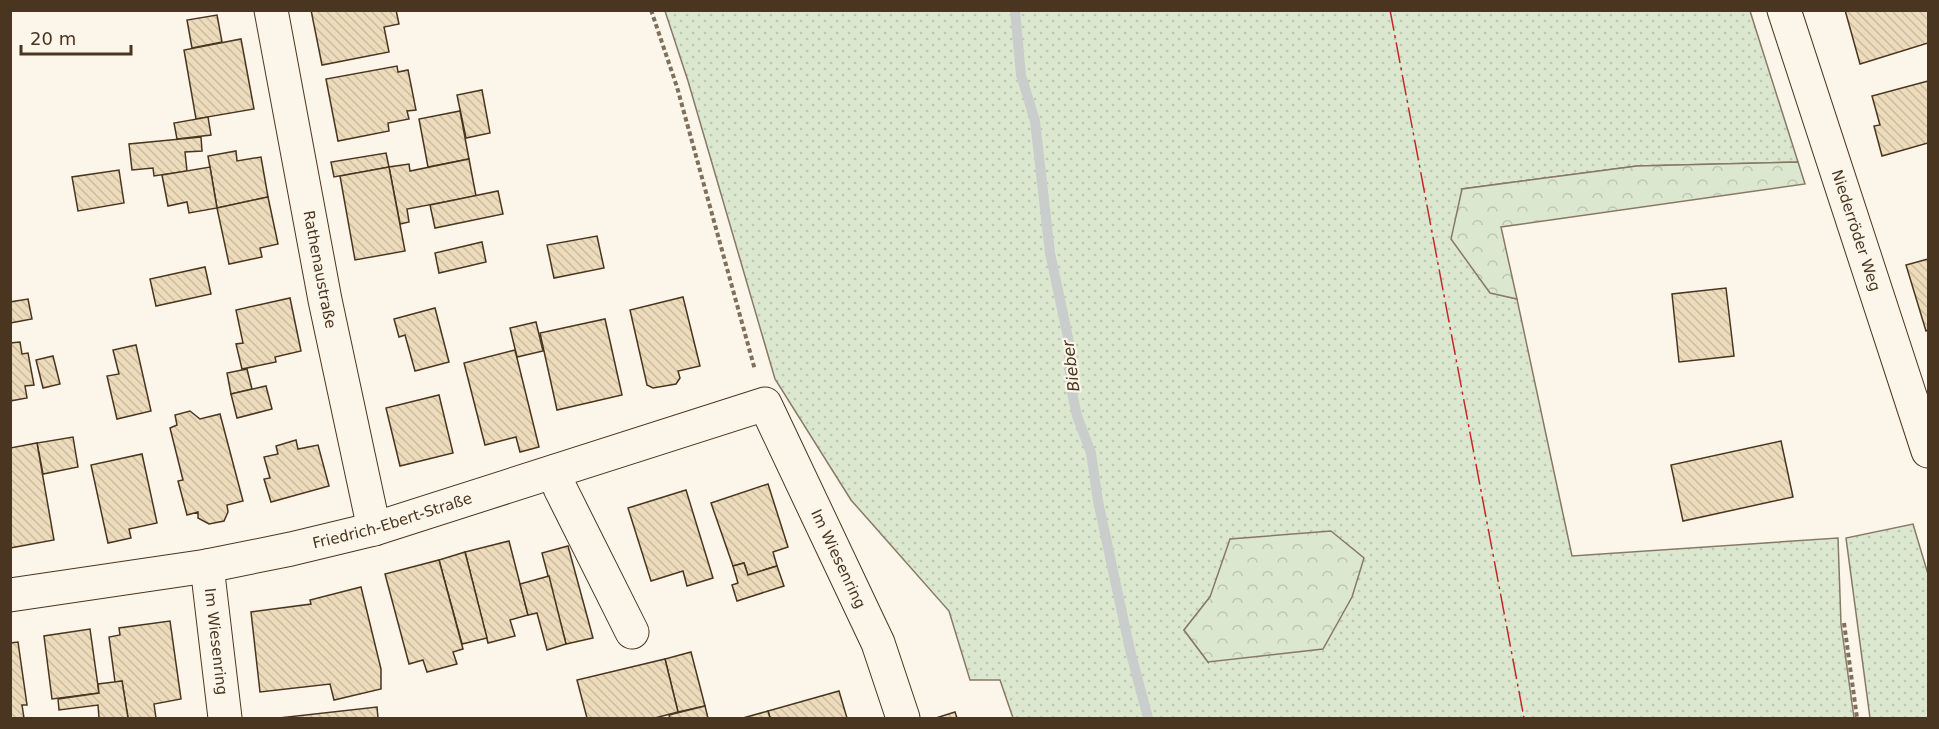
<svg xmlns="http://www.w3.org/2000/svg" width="1939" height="729" font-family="'DejaVu Sans',sans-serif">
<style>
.grass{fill:url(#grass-dots);stroke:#887966;stroke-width:1.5;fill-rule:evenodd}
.forest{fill:url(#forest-crowns);stroke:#887966;stroke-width:1.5}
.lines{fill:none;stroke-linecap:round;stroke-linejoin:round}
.stream{stroke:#c9cecd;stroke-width:10}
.building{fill:url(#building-back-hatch);stroke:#4a3520;stroke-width:1.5}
.minor-casing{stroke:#4a3520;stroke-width:35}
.path{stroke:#7f6f5c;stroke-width:4;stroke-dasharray:4.5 3;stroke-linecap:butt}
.minor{stroke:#fbf6e9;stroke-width:33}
.power{stroke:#c62828;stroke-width:1.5;stroke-dasharray:21 4.5 3 4.5;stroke-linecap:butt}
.labels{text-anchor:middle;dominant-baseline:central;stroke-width:4.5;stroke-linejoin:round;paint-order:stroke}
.street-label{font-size:15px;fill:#4a3520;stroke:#fbf6e9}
.water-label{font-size:16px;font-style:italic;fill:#4a3520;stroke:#fbf6e9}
</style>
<defs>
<pattern id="grass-dots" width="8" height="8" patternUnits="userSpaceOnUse" patternTransform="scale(1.5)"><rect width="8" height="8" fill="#dce7d0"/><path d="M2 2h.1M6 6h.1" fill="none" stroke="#bec7b2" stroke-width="1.8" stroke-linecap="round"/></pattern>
<pattern id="forest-crowns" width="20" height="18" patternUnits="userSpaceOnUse" patternTransform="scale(1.5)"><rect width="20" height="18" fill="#dce7d0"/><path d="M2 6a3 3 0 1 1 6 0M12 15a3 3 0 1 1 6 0" fill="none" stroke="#bec7b2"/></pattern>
<pattern id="building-back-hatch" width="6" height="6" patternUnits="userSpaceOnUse" patternTransform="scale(1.5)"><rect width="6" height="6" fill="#ecdcbc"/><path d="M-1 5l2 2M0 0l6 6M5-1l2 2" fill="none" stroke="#ccbda1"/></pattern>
</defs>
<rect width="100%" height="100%" fill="#fbf6e9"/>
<g class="grass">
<path d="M665,11h1085l48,151 -161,4 -175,23 28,103 27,7 55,257 266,-18 3,86 13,94h-841l-13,-38h-30l-21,-69 -98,-111 -76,-121 -87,-298zM1210,597l-2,65 -24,-32z"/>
<path d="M1913,524l15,50v144h-58l-24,-180z"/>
</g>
<g class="forest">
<path d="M1798,162l7,22 -304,43 16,72 -27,-6 -39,-54 11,-50 175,-23z"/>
<path d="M1331,531l33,27 -12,39 -29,52 -115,13 -24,-32 26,-33 20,-58z"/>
</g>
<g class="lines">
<path class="stream" d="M1015,10l6,65 14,46 15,132 19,89 1,41 7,33 14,37 7,48 32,149 18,68"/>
</g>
<g class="building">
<path d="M311,10h85l3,14 -15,3 5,25 -67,13z"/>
<path d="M1845,10h83v33l-68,21z"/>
<path d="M217,15l5,27 -30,6 -5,-28z"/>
<path d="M241,39l13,70 -58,10 -12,-69z"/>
<path d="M397,66l1,6 10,-2 8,40 -9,1 2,8 -21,4 1,8 -51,10 -12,-62z"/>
<path d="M1928,81v62l-46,13 -8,-30 6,-1 -8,-29z"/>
<path d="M482,90l8,43 -24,5 -9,-43z"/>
<path d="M460,111l9,48 -41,8 -9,-48z"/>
<path d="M208,117l3,18 -34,4 -3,-16z"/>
<path d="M201,137l1,14 -17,1 2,19 -33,5 -1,-8 -21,2 -3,-26z"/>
<path d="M236,151l1,10 24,-4 7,40 -51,11 -9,-52z"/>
<path d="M386,153l3,14 -55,10 -3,-15z"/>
<path d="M469,159l7,37 -69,13 2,13 -9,2 -11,-57 20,-3 1,7z"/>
<path d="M210,167l7,41 -28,5 -2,-11 -19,4 -6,-31z"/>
<path d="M389,167l16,84 -50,9 -15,-84z"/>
<path d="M119,170l5,33 -46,8 -6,-34z"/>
<path d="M498,191l5,23 -68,14 -5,-23z"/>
<path d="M268,197l10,47 -18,4 2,9 -33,7 -12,-56z"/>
<path d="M597,236l7,32 -50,10 -7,-33z"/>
<path d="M482,242l4,20 -47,11 -4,-20z"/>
<path d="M1928,259v71l-2,1 -20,-66z"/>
<path d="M205,267l6,27 -55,12 -6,-27z"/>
<path d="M1726,288l8,68 -55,6 -7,-68z"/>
<path d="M683,297l17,69 -22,5 2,7 -4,6 -23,4 -6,-3 -17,-75z"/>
<path d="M290,298l11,53 -26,6 1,5 -34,7 -6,-25 7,-1 -7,-33z"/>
<path d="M28,299l4,20 -22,4v-21z"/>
<path d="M435,308l14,54 -34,9 -10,-36 -6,2 -5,-18z"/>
<path d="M605,319l17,76 -65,15 -17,-77z"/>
<path d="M536,322l7,29 -26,6 -7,-29z"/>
<path d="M20,342l2,12 6,-1 6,32 -9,1 2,12 -17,3v-58z"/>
<path d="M136,345l15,66 -34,8 -10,-43 12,-2 -6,-24z"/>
<path d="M515,350l24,97 -19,5 -4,-15 -31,8 -21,-82z"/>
<path d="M53,356l7,28 -17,4 -7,-28z"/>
<path d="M247,369l5,20 -21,5 -4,-21z"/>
<path d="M266,386l6,23 -35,9 -6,-24z"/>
<path d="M439,395l14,58 -53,13 -14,-58z"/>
<path d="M190,411l10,8 20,-5 23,87 -16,4 1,7 -4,9 -15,3 -11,-6v-6l-11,3 -9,-34 5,-1 -13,-52 7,-3 -2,-10z"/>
<path d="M73,437l5,30 -35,7 -6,-31z"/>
<path d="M296,440l2,9 20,-4 11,41 -58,16 -7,-23 6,-1 -6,-21 14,-3 -2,-8z"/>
<path d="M1781,441l12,56 -110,24 -12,-56z"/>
<path d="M37,443l17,97 -44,8v-100z"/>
<path d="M142,454l15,69 -28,6 2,9 -23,5 -17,-78z"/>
<path d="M768,484l20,63 -15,5 4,14 -29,9 -4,-12 -11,3 -22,-63z"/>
<path d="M686,490l27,88 -26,8 -4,-15 -32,10 -23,-73z"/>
<path d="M509,541l19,74 -18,5 5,16 -27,7 -23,-91z"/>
<path d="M568,546l25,92 -27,6 -24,-91z"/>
<path d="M465,552l22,86 -25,6 -23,-84z"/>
<path d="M439,560l24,89 -10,3 4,12 -30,8 -4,-12 -14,4 -24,-90z"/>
<path d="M744,563l4,12 29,-9 7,20 -47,15 -5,-16 6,-2 -5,-17z"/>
<path d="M549,576l17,68 -19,6 -10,-37 -9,2 -8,-31z"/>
<path d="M361,587l20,82v20l-47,11 -4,-16 -70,8 -9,-80 60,-8 -1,-4z"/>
<path d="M170,621l11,78 -27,5 2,14h-28l-6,-37 -7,1 -6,-45 11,-2 -1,-7z"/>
<path d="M90,629l9,64 -47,6 -8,-63z"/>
<path d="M18,642l9,63h-5l2,13h-14v-75z"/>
<path d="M691,652l14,54 -27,6 -13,-53z"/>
<path d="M665,659l13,53 -23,6h-68l-10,-38z"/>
<path d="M122,681l6,37h-29l-1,-13 -39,5 -1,-11 41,-6 -1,-9z"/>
<path d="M839,691l8,27h-77l-2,-7z"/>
<path d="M705,706l3,12h-38l-1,-3z"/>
<path d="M377,707l1,11h-99z"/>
<path d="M768,711l2,7h-27z"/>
<path d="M955,712l2,6h-21z"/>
</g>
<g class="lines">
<defs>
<g id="minor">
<path id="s1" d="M271,10l54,290 49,229"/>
<path id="s2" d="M1784,10l144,441"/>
<path d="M556,471l4,17 72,144"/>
<path id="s3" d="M207,566l18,152"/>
<path id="s4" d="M10,595l197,-29 84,-17 83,-20 391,-125 113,239 25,75"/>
</g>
</defs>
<use href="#minor" class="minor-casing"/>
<g class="path">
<path d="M651,10l26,77 78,283"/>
<path d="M1844,623l13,95"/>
</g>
<use href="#minor" class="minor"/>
<path class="power" d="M1390,10l134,708"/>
</g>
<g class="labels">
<g class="street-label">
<text stroke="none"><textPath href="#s2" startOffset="232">Niederröder Weg</textPath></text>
<text stroke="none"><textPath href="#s1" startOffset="264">Rathenaustraße</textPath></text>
<text stroke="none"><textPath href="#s4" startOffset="390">Friedrich-Ebert-Straße</textPath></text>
<text stroke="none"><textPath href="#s4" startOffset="952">Im Wiesenring</textPath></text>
<text stroke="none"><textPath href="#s3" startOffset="76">Im Wiesenring</textPath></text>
</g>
<g class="water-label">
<text transform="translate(1071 366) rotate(-97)">Bieber</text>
</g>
</g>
<rect width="1939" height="729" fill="none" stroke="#4a3520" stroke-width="24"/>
<path d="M21 45v9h110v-9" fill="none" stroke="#4a3520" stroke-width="3"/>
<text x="30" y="45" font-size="18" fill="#4a3520" stroke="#fbf6e9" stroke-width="4.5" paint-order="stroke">20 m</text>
</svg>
